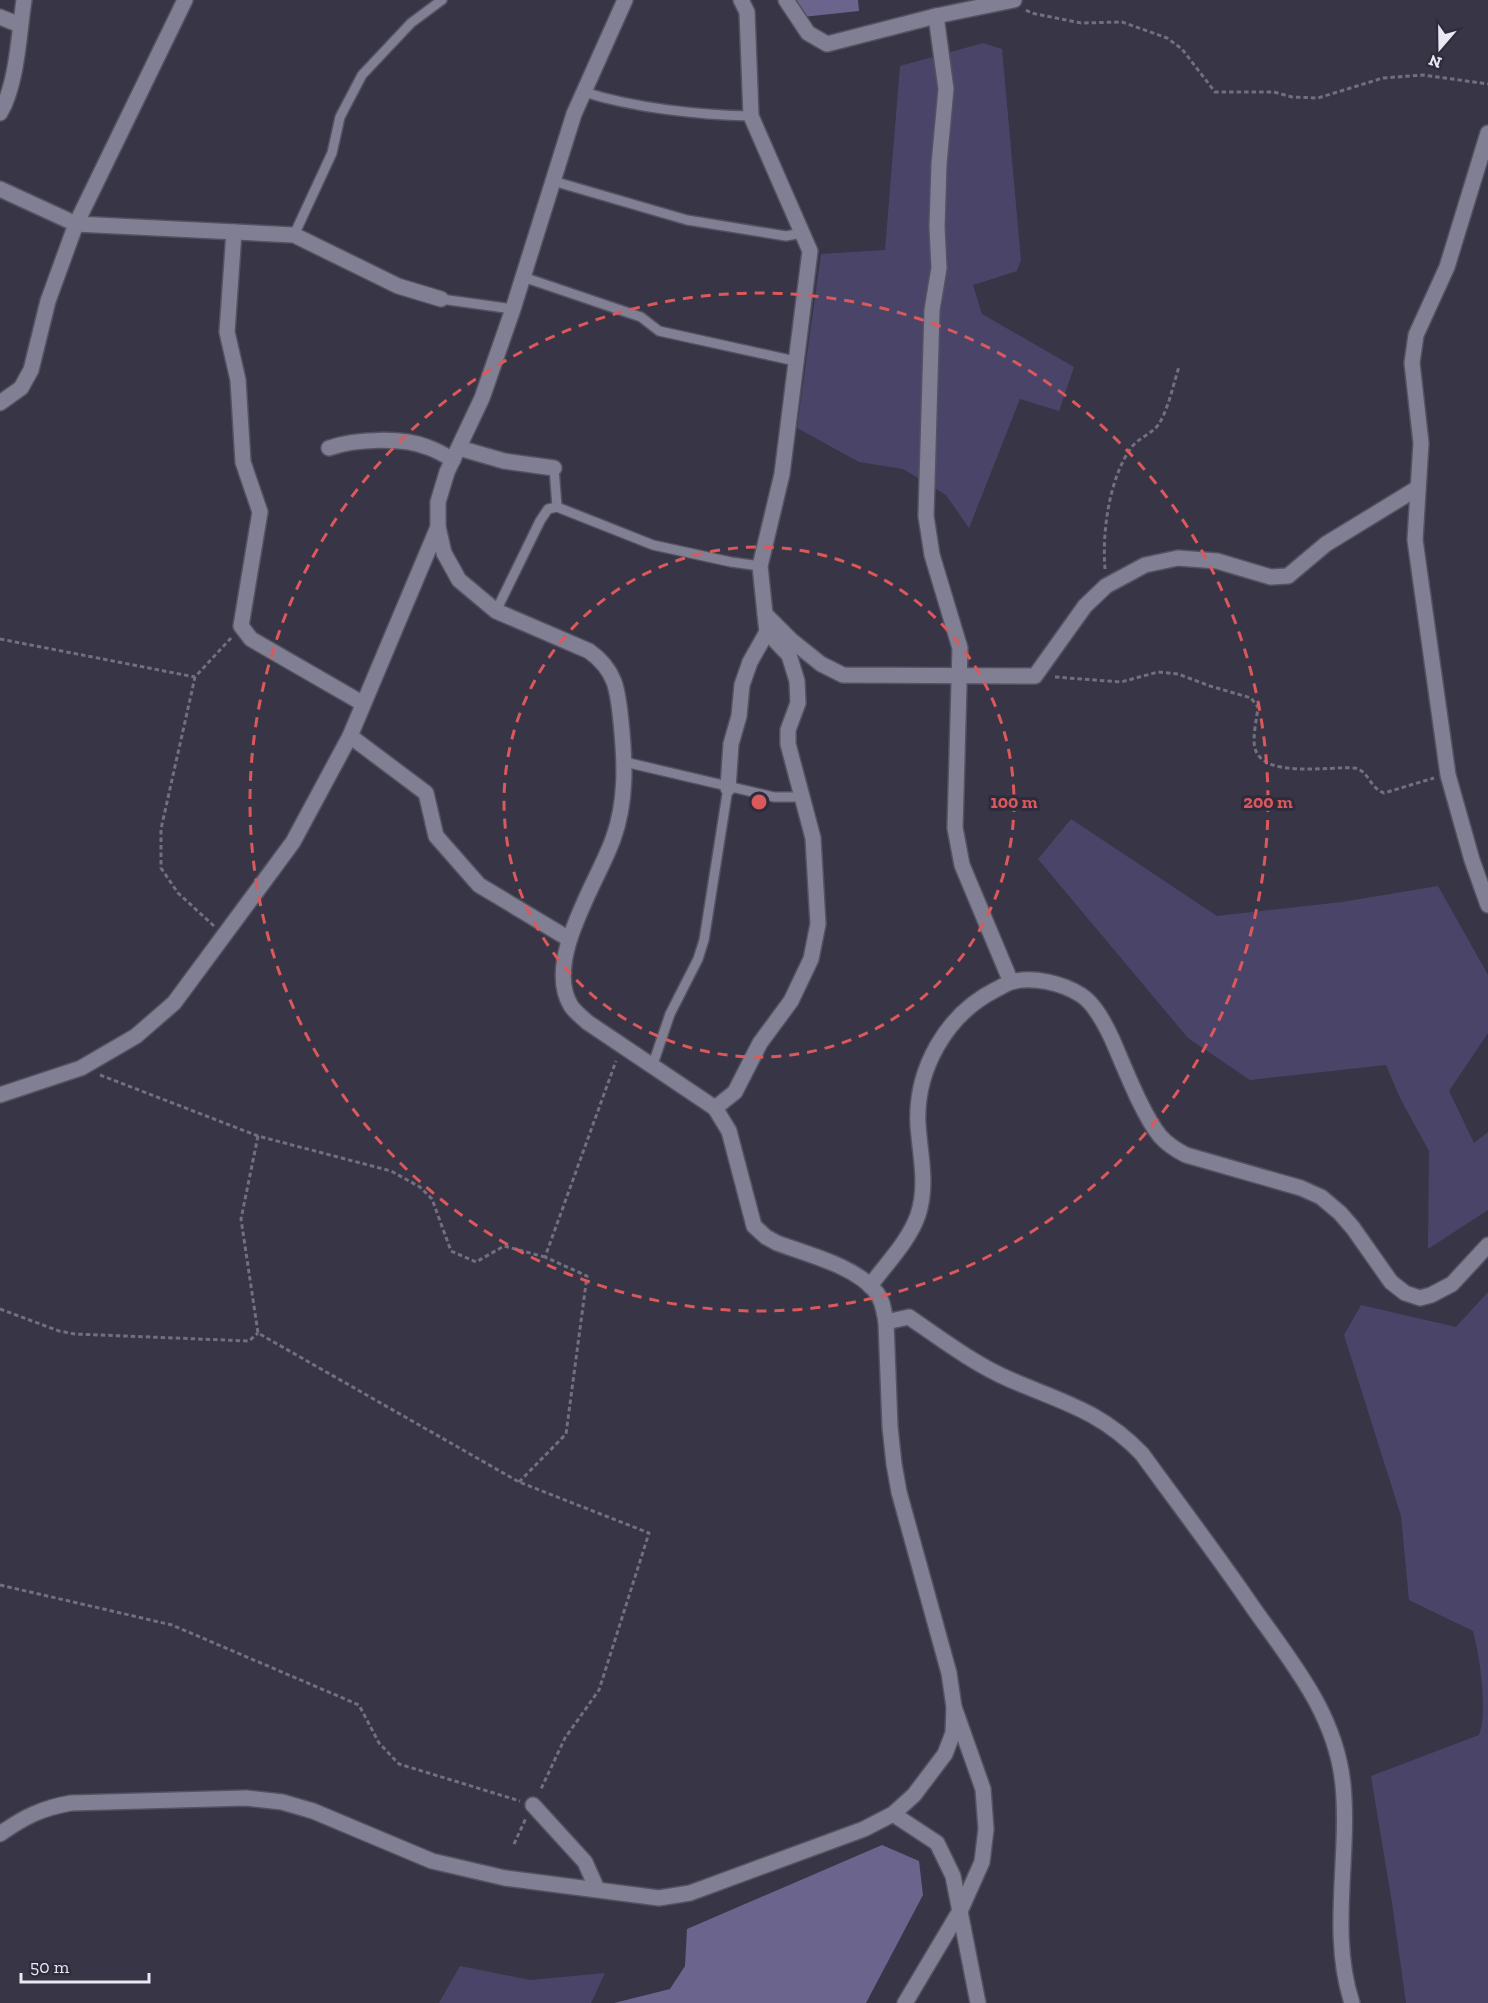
<svg xmlns="http://www.w3.org/2000/svg" width="1488" height="2003" font-family="'Zilla Slab',serif">
<style>
.green{fill:#4b4469}
.water{fill:#6b658d}
.lines{fill:none;stroke-linecap:round;stroke-linejoin:round}
.service-casing{stroke:#545260;stroke-width:12}
.minor-casing{stroke:#545260;stroke-width:18}
.tertiary-casing{stroke:#545260;stroke-width:18}
.path{stroke:#726f7e;stroke-width:3;stroke-dasharray:4.5 3;stroke-linecap:butt}
.service{stroke:#817f93;stroke-width:9}
.minor{stroke:#817f93;stroke-width:15}
.tertiary{stroke:#817f93;stroke-width:15}
.ring{fill:none;stroke:#db585b;stroke-width:3;stroke-dasharray:10 8}
.centre{fill:#db585b;stroke:#2e2b3c;stroke-width:3}
.ring-label{font-size:18px;text-anchor:middle;font-weight:bold;fill:#db585b;stroke:#2e2b3c;stroke-width:6;stroke-linejoin:round;paint-order:stroke}
</style>
<rect width="100%" height="100%" fill="#383546"/>
<g class="green">
<path d="M983,43l19,6 19,211 -4,11 -44,14 9,29 92,53 -15,44 -39,-12 -51,129 -23,-33 -43,-26 -44,-7 -62,-34 24,-174 64,-4 15,-184z"/>
<path d="M1071,819l146,97 125,-14 96,-16 50,89v58l-39,58 25,52 14,-11v78l-60,39 1,-98 -28,-51 -15,-35 -136,15 -62,-42 -150,-179z"/>
<path d="M1488,1292v711h-82l-14,-100 -21,-127 108,-41c9,-23 1,-78 -6,-104l-64,-31 -8,-84 -57,-181 17,-30 95,22z"/>
<path d="M460,1966l70,14 75,-7 -14,30h-152z"/>
</g>
<g class="water">
<path d="M788,0h70l1,11 -66,7z"/>
<path d="M882,1845l37,16 4,34 -57,108h-252l56,-14 15,-23 2,-37z"/>
</g>
<g class="lines">
<defs>
<g id="service">
<path d="M584,92c50,16 115,23 167,24"/>
<path d="M553,181l134,39 99,16 16,-3"/>
<path d="M294,235l38,-82 8,-36 22,-42 49,-52 31,-23"/>
<path d="M523,277l118,40 18,14 136,30"/>
<path d="M441,299l72,10"/>
<path d="M554,468l3,39"/>
<path d="M496,611l44,-90 8,-12 9,-2 96,38 78,17 29,4"/>
<path d="M625,762l149,35h28"/>
<path d="M652,1067l18,-53 28,-55 6,-19 24,-152"/>
</g>
<g id="minor">
<path d="M741,0l6,12 4,104 59,135 -28,223 -22,92 5,48 26,26 30,24 22,11 192,1 50,-70 21,-20 39,-21 33,-7 39,3 54,16 17,-1 38,-32 90,-55"/>
<path d="M786,0l22,33 19,11 109,-28 78,-16"/>
<path d="M936,16l10,73 -7,75 -2,63 2,41 -7,42 -6,206 6,39 28,93 -5,180 7,37 49,117"/>
<path d="M0,17l20,8"/>
<path d="M0,113c17,-28 19,-80 24,-113"/>
<path d="M1488,133l-41,134 -31,68 -4,28 9,80 -6,97 33,235 24,85 16,45"/>
<path d="M0,189l76,35 218,11 104,51 43,13"/>
<path d="M234,232l-7,100 11,48 5,82 17,50 -19,114 10,13 111,64"/>
<path d="M0,403l21,-15 10,-18 17,-69 28,-77 109,-224"/>
<path d="M329,448c26,-9 73,-11 98,-1 9,3 18,8 26,13"/>
<path d="M459,448l45,13 50,7"/>
<path d="M350,736l76,57 10,43 43,49 90,54"/>
<path d="M728,788l3,-44 8,-28 3,-31 8,-23 17,-30"/>
<path d="M0,1095l81,-27 55,-32 38,-33 119,-161 57,-106 88,-209"/>
<path d="M715,1108l20,-16 25,-49 31,-42 20,-42 7,-35 -5,-86 -25,-94v-14l10,-27 -1,-22 -8,-26 -22,-23 -2,-18"/>
<path d="M533,1805l52,57 12,27"/>
<path d="M893,1814l44,29 16,33 25,127"/>
<path d="M905,2003l56,-94 21,-47 4,-33 -3,-40 -29,-82"/>
</g>
<g id="tertiary">
<path d="M870,1286c16,-22 39,-45 48,-71 10,-30 2,-60 0,-90 -3,-55 28,-110 77,-135 5,-2 10,-6 16,-8 22,-6 51,1 70,13 14,9 24,29 31,44 12,27 30,75 48,97 8,9 16,14 26,19l115,33 20,9 19,16 13,15 38,54 14,11 15,5 11,-3 21,-11 36,-39"/>
<path d="M886,1322l23,-5c32,22 65,47 102,63 51,22 90,31 131,74 37,51 76,102 112,155 39,55 82,106 89,176 7,73 -14,148 9,218"/>
<path d="M0,1834c24,-17 42,-26 71,-31l175,-5 36,4 31,9 119,50 73,17 154,20 31,-5 174,-64 29,-15 21,-19 31,-41 8,-21 1,-26 -5,-34 -50,-181 -5,-28 -4,-37 -4,-105c-2,-10 -3,-22 -10,-30 -20,-26 -70,-38 -99,-49l-11,-6 -12,-11 -25,-95 -14,-23 -128,-86c-5,-5 -12,-10 -16,-16 -28,-45 27,-124 42,-167 14,-38 12,-78 8,-117 -3,-31 -5,-52 -32,-71l-93,-40 -37,-31 -15,-27 -6,-26v-25l9,-30 35,-74 31,-89 61,-195 51,-114"/>
</g>
</defs>
<use href="#service" class="service-casing"/>
<use href="#minor" class="minor-casing"/>
<use href="#tertiary" class="tertiary-casing"/>
<g class="path">
<path d="M1026,10l5,3 50,10 41,-1 45,16 15,11 33,43h59l18,5 26,1 65,-20 40,-3 65,9"/>
<path d="M1105,569c-3,-37 4,-90 26,-121 7,-10 21,-14 28,-24 10,-17 14,-39 20,-57"/>
<path d="M0,639l195,38"/>
<path d="M1055,677l66,5 37,-10 20,2 32,12 41,12 7,9c-1,10 -6,32 -3,41 7,31 76,18 99,20 15,2 15,20 30,25l50,-15"/>
<path d="M214,926l-36,-33 -17,-25v-39l34,-152 36,-39"/>
<path d="M100,1075l158,61 133,35 29,16 12,12 19,52 25,11 28,-16 41,11"/>
<path d="M258,1136l-17,83 17,114 261,149 130,51 -50,157 -34,48 -25,53"/>
<path d="M0,1309l59,22 16,3 174,7 9,-8"/>
<path d="M519,1482l47,-48 21,-158 -42,-19 71,-196"/>
<path d="M0,1585l172,40 187,80 20,38 20,21 121,37"/>
<path d="M514,1844l12,-26"/>
</g>
<use href="#service" class="service"/>
<use href="#minor" class="minor"/>
<use href="#tertiary" class="tertiary"/>
</g>
<g class="ring">
<circle cx="759" cy="802" r="255"/>
<circle cx="759" cy="802" r="509"/>
</g>
<circle cx="759" cy="802" r="9" class="centre"/>
<g class="ring-label">
<text x="1014" y="808">100 m</text>
<text x="1268" y="808">200 m</text>
</g>
<g transform="translate(1440 48) rotate(200)" stroke="#2e2b3c" stroke-width="4.5" paint-order="stroke">
<path d="M0-4.5L10 22L0 15L-10 22Z" fill="#e9e8f3"/>
<text y="-9" font-size="16" font-weight="bold" text-anchor="middle" fill="#e9e8f3">N</text>
</g>
<path d="M21 1973v9h128v-9" fill="none" stroke="#e9e8f3" stroke-width="3"/>
<text x="30" y="1973" font-size="18" fill="#e9e8f3" stroke="#2e2b3c" stroke-width="4.5" paint-order="stroke">50 m</text>
</svg>
